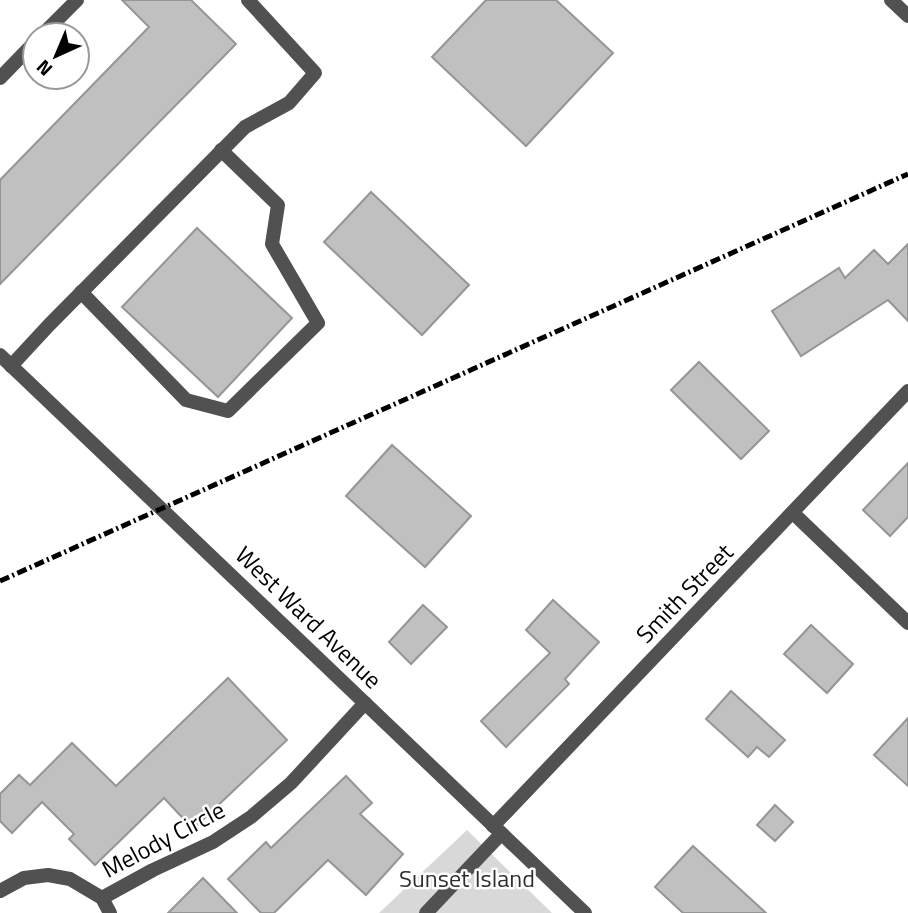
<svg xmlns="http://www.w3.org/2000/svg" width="908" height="913" font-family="'Titillium Web',sans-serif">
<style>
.green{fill:#d8d8d8}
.building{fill:#c0c0c0;stroke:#959595;stroke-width:2}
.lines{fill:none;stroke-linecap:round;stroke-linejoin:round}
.service{stroke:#515151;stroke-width:14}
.minor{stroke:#515151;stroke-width:14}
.tertiary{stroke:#515151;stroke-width:14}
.rail{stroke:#000;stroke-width:5;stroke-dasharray:10 3.5 2 3.5;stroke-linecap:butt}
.labels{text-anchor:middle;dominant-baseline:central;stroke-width:5;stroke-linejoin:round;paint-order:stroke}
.street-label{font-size:24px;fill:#000;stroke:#fff}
.park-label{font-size:24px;fill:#2f2f2f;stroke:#fff}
</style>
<rect width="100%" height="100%" fill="#fff"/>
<path class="green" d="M467,830l85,83h-173z"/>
<g class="building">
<path d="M122,0h69l45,44 -236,240v-104l149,-153z"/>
<path d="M486,0h70l57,53 -87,93 -94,-89z"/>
<path d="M371,192l98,93 -47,50 -98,-93z"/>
<path d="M197,228l95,90 -74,79 -96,-90z"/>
<path d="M908,244v77l-20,-21 -87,56 -29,-45 67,-43 6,10 29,-28 14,14z"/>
<path d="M699,362l70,69 -28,28 -70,-69z"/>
<path d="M392,445l79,71 -46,51 -79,-71z"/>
<path d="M908,463v54l-18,19 -27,-26z"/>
<path d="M553,600l46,42 -34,37 4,5 -63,63 -25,-26 69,-68 -24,-23z"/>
<path d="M423,605l24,22 -36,37 -22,-22z"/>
<path d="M811,625l42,39 -26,29 -43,-39z"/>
<path d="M228,678l59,62 -94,89 -29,-31 -69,67 -26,-26 5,-5 -32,-32 -30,31 -12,-12v-27l19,-19 11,10 42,-42 44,43z"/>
<path d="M731,691l54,49 -16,17 -12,-10 -9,10 -42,-38z"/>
<path d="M908,718v68l-34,-31z"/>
<path d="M346,776l26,27 -12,11 43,40 -37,41 -38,-35 -54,53h-13l-33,-34 38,-37 5,6z"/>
<path d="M775,805l18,17 -18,19 -18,-16z"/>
<path d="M693,846l73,67h-83l-28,-26z"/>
<path d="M203,878l34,35h-69z"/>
</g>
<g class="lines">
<g class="service">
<path d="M81,292l105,108 42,11 90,-88 -46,-79 6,-39 -57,-55"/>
<path d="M11,366l38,-41 196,-198 44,-24 26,-30 -67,-73"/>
<path d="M426,913l75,-79"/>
</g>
<g class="minor">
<path d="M42,35l35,-35"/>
<path d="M0,78l35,-36"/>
<path d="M0,355l585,558"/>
<path d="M793,513l115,110"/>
<path d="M493,826l415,-435"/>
<path d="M0,891l24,-13 24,-3 22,4 32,19 8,15"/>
<path d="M102,898l51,-28 60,-28 38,-25 40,-34 74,-80"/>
</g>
<path class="tertiary" d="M891,0l17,16"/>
<path class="rail" d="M0,581l908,-407"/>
</g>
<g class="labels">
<g class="street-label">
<text transform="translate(684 593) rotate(-46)">Smith Street</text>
<text transform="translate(309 617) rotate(44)">West Ward Avenue</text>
<text transform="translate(163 839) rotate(-28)">Melody Circle</text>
</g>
<g class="park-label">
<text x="467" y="878">Sunset Island</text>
</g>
</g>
<g transform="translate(56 56) rotate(224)"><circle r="33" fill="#ffffff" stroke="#999999" stroke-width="2"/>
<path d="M0-5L12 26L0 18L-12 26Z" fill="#000000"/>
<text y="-10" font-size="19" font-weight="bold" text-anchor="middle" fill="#000000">N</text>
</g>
</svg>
